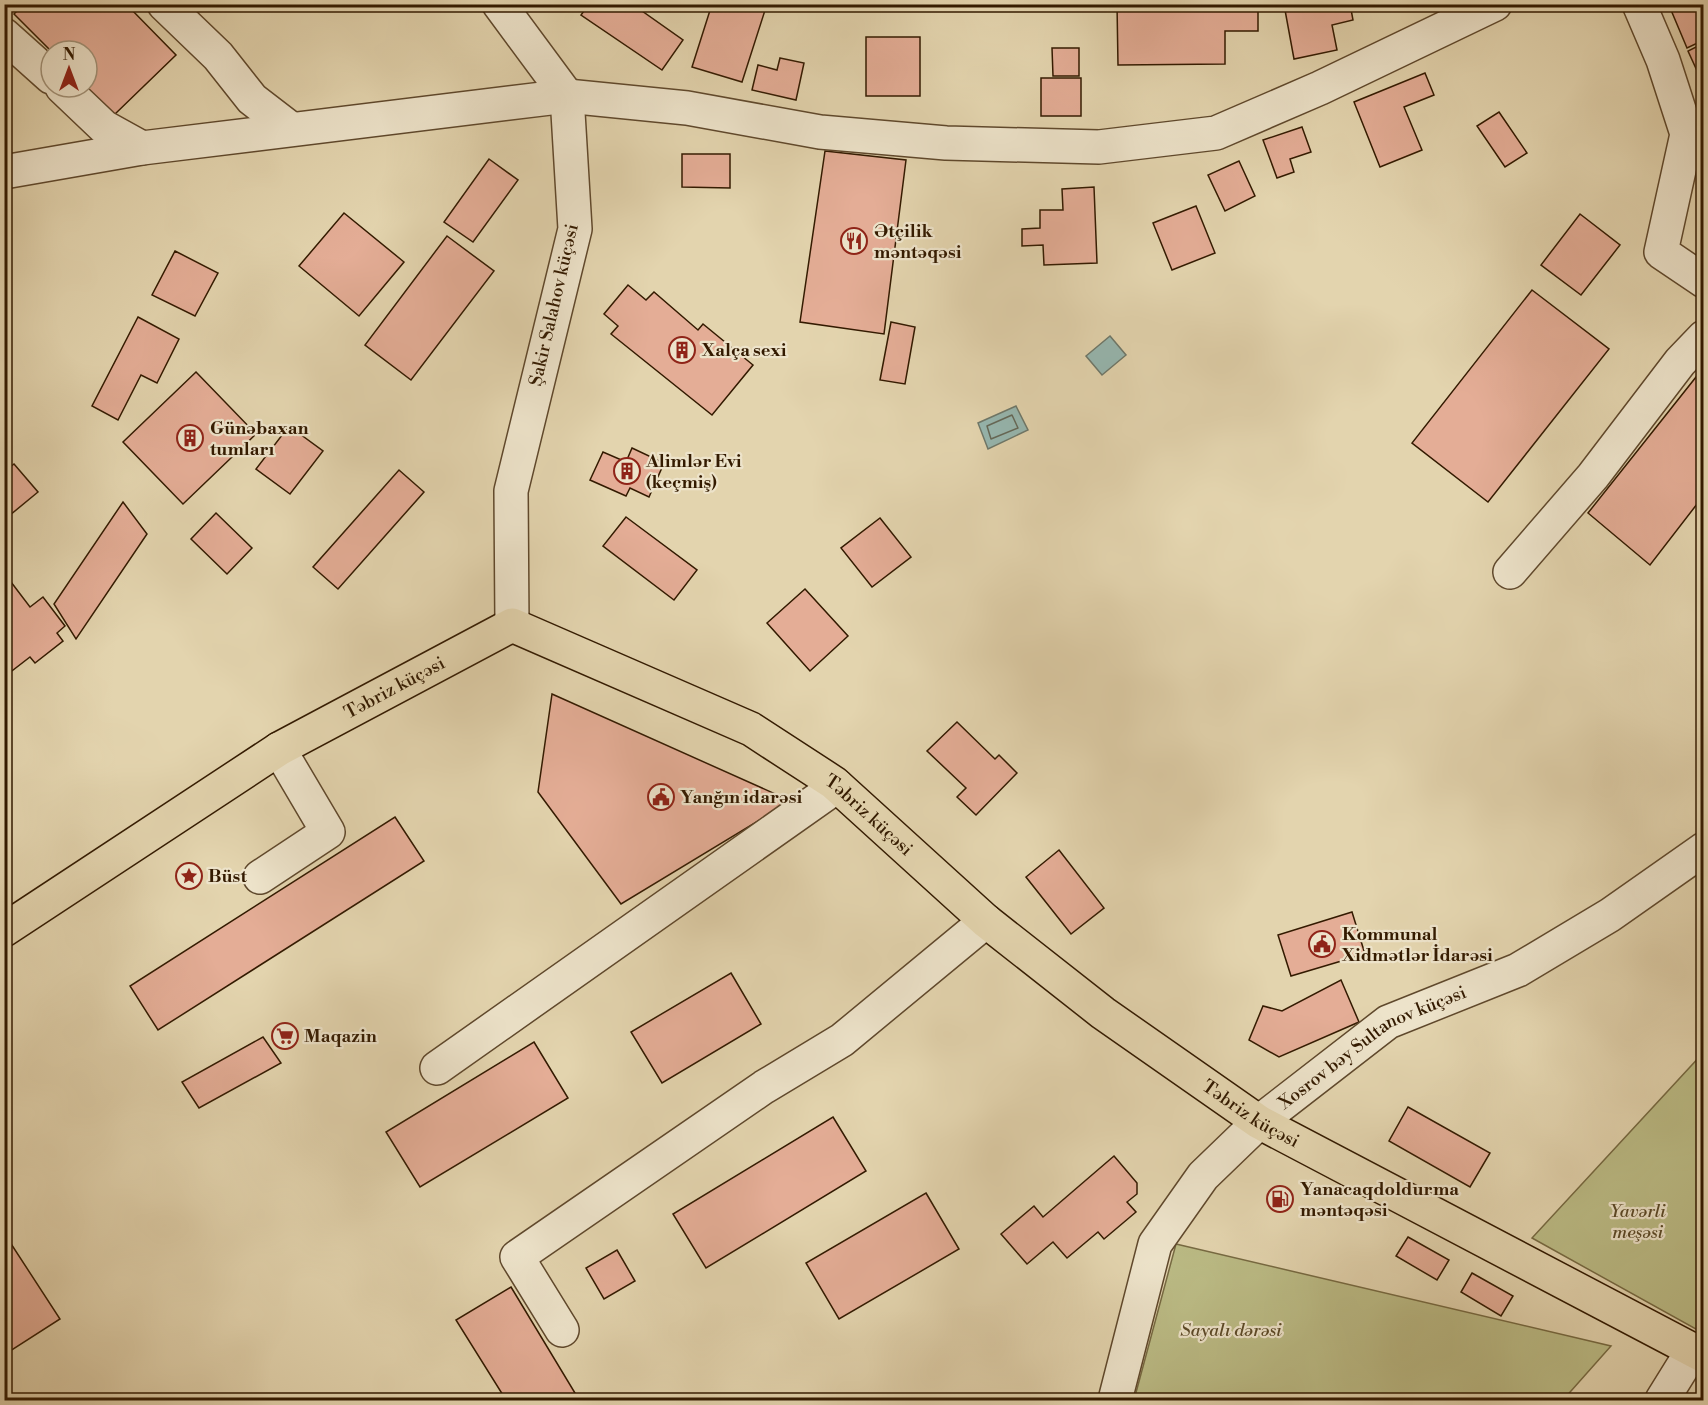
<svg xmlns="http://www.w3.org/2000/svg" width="1708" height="1405" font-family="'Libre Bodoni',serif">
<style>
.green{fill:#bbbb85;stroke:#776a42;stroke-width:1.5}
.water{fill:#96b7b0;stroke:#6e786a;stroke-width:1.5}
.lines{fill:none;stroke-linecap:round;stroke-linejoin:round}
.shore{stroke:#646858;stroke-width:1.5}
.building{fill:#e4ad96;stroke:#331a00;stroke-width:1.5}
.minor-casing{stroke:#5f482c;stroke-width:36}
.major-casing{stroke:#331a00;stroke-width:36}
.minor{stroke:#ede3ca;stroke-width:33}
.major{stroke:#e3d4ae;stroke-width:33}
.labels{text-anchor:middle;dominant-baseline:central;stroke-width:4.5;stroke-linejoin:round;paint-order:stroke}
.poi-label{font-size:18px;font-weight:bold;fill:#331a00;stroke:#ede3ca;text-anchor:start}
.street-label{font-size:18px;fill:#331a00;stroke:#ede3ca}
.park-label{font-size:18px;font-style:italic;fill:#5c4a28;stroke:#ede3ca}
</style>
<rect width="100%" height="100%" fill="#e3d4ae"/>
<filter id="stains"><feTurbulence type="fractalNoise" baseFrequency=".00333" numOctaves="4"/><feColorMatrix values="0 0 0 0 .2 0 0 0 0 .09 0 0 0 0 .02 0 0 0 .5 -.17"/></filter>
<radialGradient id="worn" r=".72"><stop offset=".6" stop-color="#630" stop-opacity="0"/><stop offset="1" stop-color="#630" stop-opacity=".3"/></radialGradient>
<g class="green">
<path d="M1703,1053v280l-171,-95z"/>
<path d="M1176,1244l435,102 -48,54h-429z"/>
</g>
<g class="water">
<path d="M1110,336l16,19 -24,20 -16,-19z"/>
<path d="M1016,406l12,24 -40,19 -10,-26z"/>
</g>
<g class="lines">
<path class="shore" d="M1012,415l6,13 -27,11 -4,-13z"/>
</g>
<g class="building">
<path d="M24,4h102l50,51 -62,60 -28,-28 1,-36h-36l-37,-37z"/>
<path d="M589,4h43l51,36 -21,30 -81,-55z"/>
<path d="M712,4h55l-25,78 -50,-15z"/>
<path d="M1117,4h141v27h-33v33l-107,1z"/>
<path d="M1313,4h37l3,16 -21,5 5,25 -43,9 -9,-49z"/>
<path d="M1681,4h23v36l-17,8 -16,-38z"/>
<rect x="866" y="37" width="54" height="59"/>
<path d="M1704,43v43l-16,-35z"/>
<path d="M1052,48h27v28h-26z"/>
<path d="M780,58l24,5 -8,37 -44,-10 6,-25 19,5z"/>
<path d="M1425,73l9,22 -30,12 18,43 -42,17 -26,-65z"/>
<rect x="1041" y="78" width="40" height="38"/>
<path d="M1499,112l28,41 -22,14 -28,-41z"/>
<path d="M1302,127l9,25 -21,7 4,13 -17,6 -14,-38z"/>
<path d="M825,151l81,9 -22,174 -84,-12z"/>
<path d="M682,154h48v34l-48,-1z"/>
<path d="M489,159l29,21 -45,62 -29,-20z"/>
<path d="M1239,161l16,35 -30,15 -17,-36z"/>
<path d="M1094,187l3,76 -53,2 -1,-20 -21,1v-17l18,-1v-18h23l-1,-21z"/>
<path d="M1196,206l19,47 -43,17 -19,-47z"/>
<path d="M344,213l60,49 -45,54 -60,-50z"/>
<path d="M1580,214l40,31 -39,50 -40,-30z"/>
<path d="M1704,218v36l-7,-1z"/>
<path d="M447,236l47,35 -83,109 -46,-35z"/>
<path d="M175,251l43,22 -23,43 -43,-21z"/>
<path d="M628,285l18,15 8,-8 44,38 5,-6 50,41 -41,50 -101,-81 7,-8 -14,-12z"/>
<path d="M1532,290l77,59 -121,153 -76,-59z"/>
<path d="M138,317l41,22 -22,44 -16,-8 -23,45 -26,-14z"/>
<path d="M891,322l24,5 -10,57 -25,-4z"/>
<path d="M1704,367v128l-54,70 -62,-52z"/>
<path d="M196,372l60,62 -73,70 -60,-62z"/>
<path d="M289,426l34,25 -33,43 -34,-25z"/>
<path d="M632,448l32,15 -15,34 -19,-9 -4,8 -36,-16 13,-28 23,10z"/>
<path d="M14,464l24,28 -34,28v-48z"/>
<path d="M399,470l25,22 -86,97 -25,-22z"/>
<path d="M123,502l24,32 -71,105 -22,-35z"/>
<path d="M216,513l36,35 -25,26 -36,-35z"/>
<path d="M626,517l71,53 -23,30 -71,-54z"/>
<path d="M880,518l31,39 -39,30 -31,-39z"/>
<path d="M11,582l19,25 13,-10 22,29 -8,7 6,8 -28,22 -5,-6 -26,20v-90z"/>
<path d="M805,589l43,47 -38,35 -43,-48z"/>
<path d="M552,694l239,107 -170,103 -83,-112z"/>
<path d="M957,722l38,37 4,-4 18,18 -41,42 -19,-18 9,-9 -39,-37z"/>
<path d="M395,817l29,44 -266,169 -28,-44z"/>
<path d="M1059,850l45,58 -33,26 -45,-57z"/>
<path d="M1352,912l13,42 -74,22 -13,-41z"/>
<path d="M731,973l30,51 -99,59 -31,-51z"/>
<path d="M1341,980l18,42 -80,35 -30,-17 14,-34 19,5z"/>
<path d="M263,1037l18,26 -82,45 -17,-26z"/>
<path d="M534,1042l34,56 -148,89 -34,-55z"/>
<path d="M1408,1107l82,46 -20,34 -81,-46z"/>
<path d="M833,1117l33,54 -160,97 -33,-54z"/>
<path d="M1114,1156l23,27v11l-10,8 9,10 -32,27 -6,-7 -31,26 -14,-16 -26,22 -26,-30 33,-28 9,11z"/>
<path d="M926,1193l33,56 -120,70 -33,-56z"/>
<path d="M4,1233l56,86 -56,36z"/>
<path d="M1408,1237l41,23 -12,20 -41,-24z"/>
<path d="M617,1250l18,31 -31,18 -18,-31z"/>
<path d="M1472,1273l41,23 -12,20 -40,-24z"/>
<path d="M511,1287l64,106 -12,7h-57l-50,-80z"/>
</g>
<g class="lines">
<defs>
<g id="minor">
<path d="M164,4l54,52 34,43 39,30"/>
<path d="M499,4l68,92 8,133 -64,262 1,134"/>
<path d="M1639,4l24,56 24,74 -26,118 43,29"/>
<path d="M4,35l47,42"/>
<path d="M62,87l42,40 38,21"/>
<path d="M4,172l138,-24 425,-52 120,12 133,24 126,11 153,4 117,-14 104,-45 175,-84"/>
<path d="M1510,572l83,-96 87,-114 24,-25"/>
<path d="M260,877l68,-45 -49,-83"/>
<path d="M437,1068l400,-282"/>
<path d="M562,1330l-45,-73 247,-170 78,-47 144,-119"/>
<path id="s1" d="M1115,1400l40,-156 48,-68 56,-54 129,-100 130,-52 92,-55 94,-66"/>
<path d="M1662,1400l31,-50"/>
</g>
<g id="major">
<path id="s2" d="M4,930l275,-181 233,-124 239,104 83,54 152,138 117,92 156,109 445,234"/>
</g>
</defs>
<use href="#minor" class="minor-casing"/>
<use href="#major" class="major-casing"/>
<use href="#minor" class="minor"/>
<use href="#major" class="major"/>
</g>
<defs>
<symbol id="restaurant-ring" viewBox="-11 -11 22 22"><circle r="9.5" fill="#ede3ca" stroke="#8f2418" stroke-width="1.5"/><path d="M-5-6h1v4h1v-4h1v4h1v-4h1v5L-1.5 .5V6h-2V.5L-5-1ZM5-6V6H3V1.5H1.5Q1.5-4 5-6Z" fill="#8f2418"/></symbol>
<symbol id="building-ring" viewBox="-11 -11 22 22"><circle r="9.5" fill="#ede3ca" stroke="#8f2418" stroke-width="1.5"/><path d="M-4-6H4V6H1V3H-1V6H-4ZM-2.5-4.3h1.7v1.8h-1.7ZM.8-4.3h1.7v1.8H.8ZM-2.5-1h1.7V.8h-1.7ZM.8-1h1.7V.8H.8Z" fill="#8f2418"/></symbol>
<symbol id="civic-ring" viewBox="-11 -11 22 22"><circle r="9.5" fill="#ede3ca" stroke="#8f2418" stroke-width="1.5"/><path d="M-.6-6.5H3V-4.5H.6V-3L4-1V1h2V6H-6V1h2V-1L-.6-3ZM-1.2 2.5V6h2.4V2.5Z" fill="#8f2418"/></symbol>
<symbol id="sight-ring" viewBox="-11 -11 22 22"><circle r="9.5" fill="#ede3ca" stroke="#8f2418" stroke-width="1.5"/><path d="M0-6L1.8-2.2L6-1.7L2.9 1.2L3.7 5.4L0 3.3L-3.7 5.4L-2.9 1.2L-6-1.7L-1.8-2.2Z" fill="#8f2418"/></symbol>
<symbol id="supermarket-ring" viewBox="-11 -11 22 22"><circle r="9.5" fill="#ede3ca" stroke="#8f2418" stroke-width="1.5"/><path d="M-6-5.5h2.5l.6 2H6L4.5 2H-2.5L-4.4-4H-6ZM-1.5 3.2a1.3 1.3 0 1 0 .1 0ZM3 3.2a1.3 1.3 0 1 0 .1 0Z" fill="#8f2418"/></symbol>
<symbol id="fuel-ring" viewBox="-11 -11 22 22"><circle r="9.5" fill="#ede3ca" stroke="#8f2418" stroke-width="1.5"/><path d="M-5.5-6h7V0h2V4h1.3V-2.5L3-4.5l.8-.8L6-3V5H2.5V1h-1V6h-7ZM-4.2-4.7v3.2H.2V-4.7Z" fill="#8f2418"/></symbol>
</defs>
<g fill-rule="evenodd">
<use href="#restaurant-ring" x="839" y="226" width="30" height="30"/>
<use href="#building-ring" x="667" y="335" width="30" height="30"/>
<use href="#building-ring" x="175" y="423" width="30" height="30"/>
<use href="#building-ring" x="612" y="456" width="30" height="30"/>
<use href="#civic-ring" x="646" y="782" width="30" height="30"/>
<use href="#sight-ring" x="174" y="861" width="30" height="30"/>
<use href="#civic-ring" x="1307" y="929" width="30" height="30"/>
<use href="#supermarket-ring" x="270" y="1021" width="30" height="30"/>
<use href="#fuel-ring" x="1265" y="1184" width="30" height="30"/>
</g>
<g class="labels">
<g class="poi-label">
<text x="874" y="231">Ətçilik<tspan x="874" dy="21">məntəqəsi</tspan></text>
<text x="702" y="350">Xalça sexi</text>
<text x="210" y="428">Günəbaxan<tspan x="210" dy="21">tumları</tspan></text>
<text x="646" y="461">Alimlər Evi<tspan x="646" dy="21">(keçmiş)</tspan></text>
<text x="680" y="797">Yanğın idarəsi</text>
<text x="208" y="876">Büst</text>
<text x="1342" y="934">Kommunal<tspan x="1342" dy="21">Xidmətlər İdarəsi</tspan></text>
<text x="304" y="1036">Maqazin</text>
<text x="1300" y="1189">Yanacaqdoldurma<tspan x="1300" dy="21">məntəqəsi</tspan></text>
</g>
<g class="street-label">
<text transform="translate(554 305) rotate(-77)">Şakir Salahov küçəsi</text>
<text stroke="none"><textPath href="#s2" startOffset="460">Təbriz küçəsi</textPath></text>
<text stroke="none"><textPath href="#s2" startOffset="1000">Təbriz küçəsi</textPath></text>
<text stroke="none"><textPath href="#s1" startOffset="459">Xosrov bəy Sultanov küçəsi</textPath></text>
<text stroke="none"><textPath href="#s2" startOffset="1486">Təbriz küçəsi</textPath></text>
</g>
<g class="park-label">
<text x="1638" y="1211">Yavərli<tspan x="1638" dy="21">meşəsi</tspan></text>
<text x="1231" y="1330">Sayalı dərəsi</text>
</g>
</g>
<rect width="1708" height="1405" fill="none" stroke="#e3d4ae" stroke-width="24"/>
<rect x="6" y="6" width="1696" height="1393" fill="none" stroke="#331a00" stroke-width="3"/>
<rect x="12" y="12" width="1684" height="1381" fill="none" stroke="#331a00" stroke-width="1.5"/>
<g transform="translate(69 69)"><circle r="28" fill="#ede3ca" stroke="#a39379" stroke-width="1.5"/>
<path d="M0-4.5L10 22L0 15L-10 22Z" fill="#8f2418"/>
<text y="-9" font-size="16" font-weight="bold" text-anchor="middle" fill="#331a00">N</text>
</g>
<rect width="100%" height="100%" filter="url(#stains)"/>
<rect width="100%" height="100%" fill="url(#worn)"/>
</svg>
